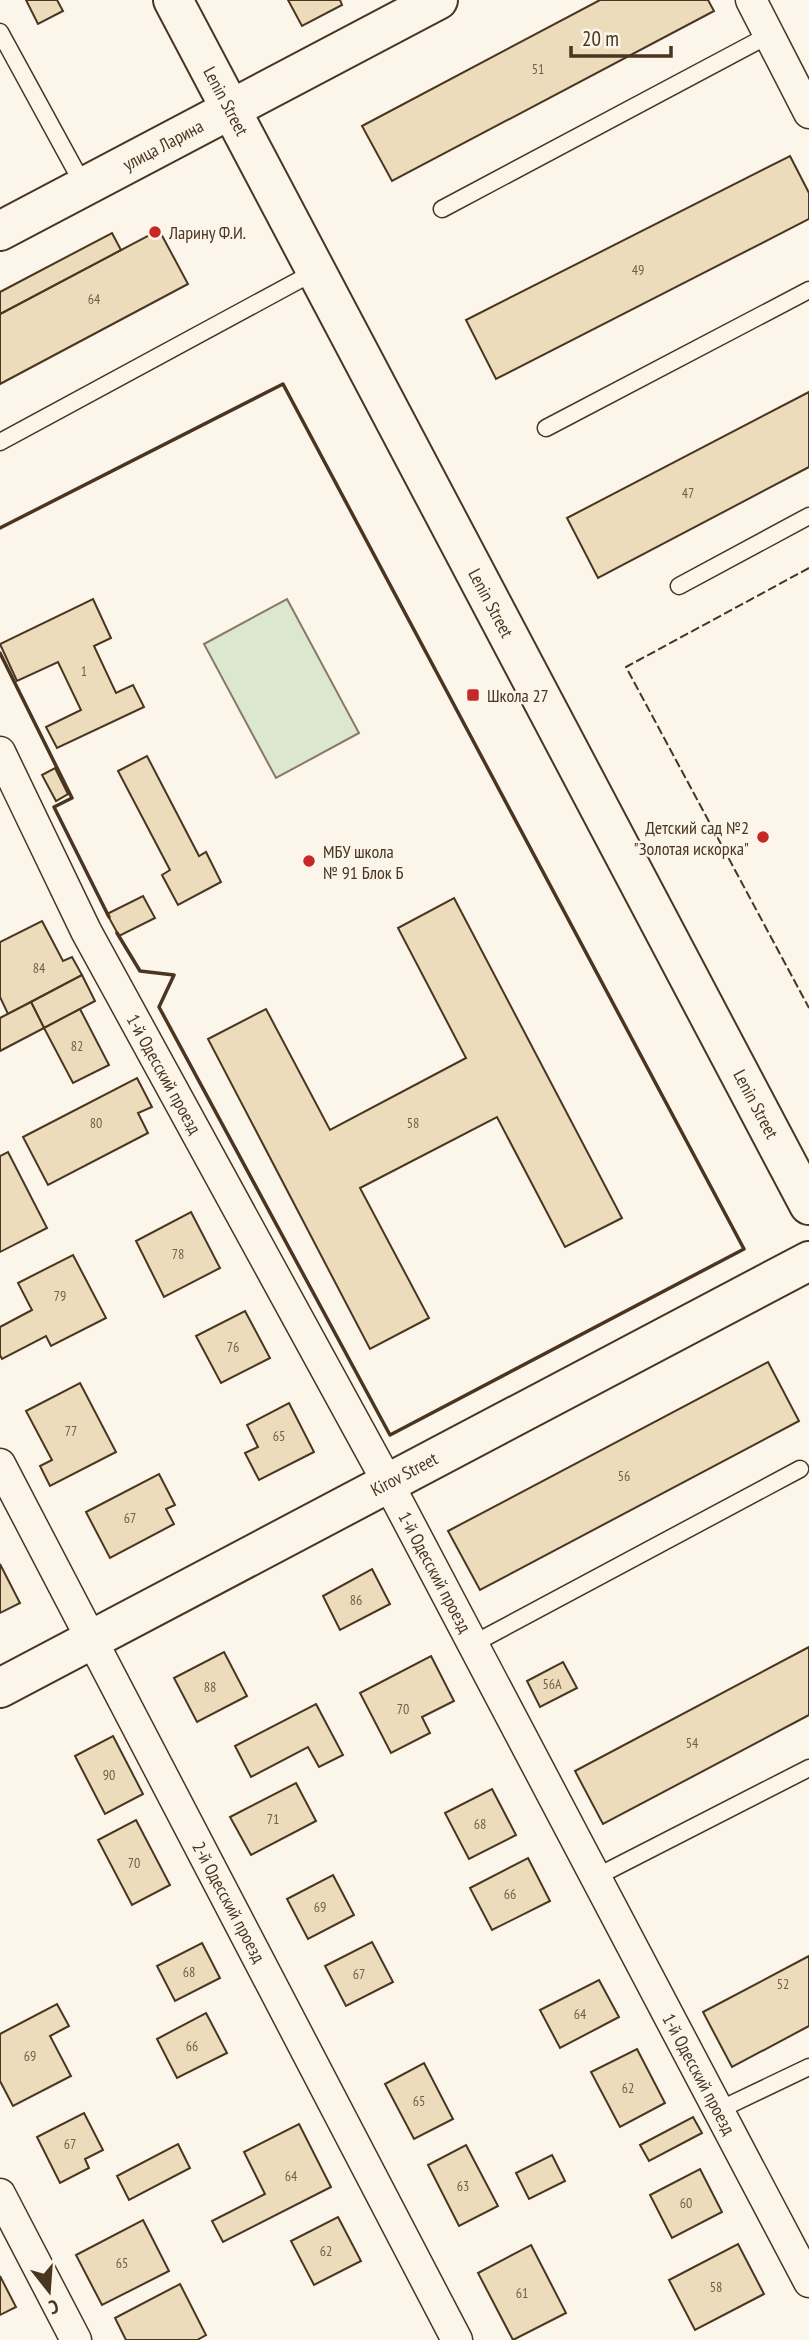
<svg xmlns="http://www.w3.org/2000/svg" width="809" height="2340" font-family="'PT Sans Narrow',sans-serif">
<style>
.green{fill:#dce7d0;stroke:#887966;stroke-width:2}
.building{fill:#ecdcbc;stroke:#4a3520;stroke-width:2}
.lines{fill:none;stroke-linecap:round;stroke-linejoin:round}
.lane-casing{stroke:#4a3520;stroke-width:19}
.street-casing{stroke:#4a3520;stroke-width:33}
.secondary-casing{stroke:#4a3520;stroke-width:42}
.lane{stroke:#fbf6e9;stroke-width:16}
.street{stroke:#fbf6e9;stroke-width:30}
.secondary{stroke:#fbf6e9;stroke-width:38}
.fence{stroke:#4a3520;stroke-width:2;stroke-dasharray:9 3.5;stroke-linecap:butt}
.wall{stroke:#4a3520;stroke-width:3.5}
.poi-dot{fill:#c62828;stroke:#fbf6e9;stroke-width:2.5}
.labels{text-anchor:middle;dominant-baseline:central;stroke-width:5;stroke-linejoin:round;paint-order:stroke}
.number-label{font-size:14px;fill:#725f47}
.street-label{font-size:18px;fill:#4a3520;stroke:#fbf6e9}
.poi-label{font-size:18px;fill:#4a3520;stroke:#fbf6e9;text-anchor:start}
</style>
<rect width="100%" height="100%" fill="#fbf6e9"/>
<path class="green" d="M287,599l72,134 -83,45 -72,-134z"/>
<g class="building">
<path d="M26,0h31l6,11 -25,13z"/>
<path d="M288,0h52l2,5 -40,21z"/>
<path d="M600,0h108l6,11 -322,170 -30,-55z"/>
<path d="M790,156l19,37v26l-313,160 -30,-59z"/>
<path d="M159,230l29,54 -188,100v-70z"/>
<path d="M112,233l9,17 -121,64v-22z"/>
<path d="M809,392v75l-211,111 -31,-60z"/>
<path d="M93,599l18,39 -17,8 22,47 17,-8 11,22 -87,41 -11,-21 35,-17 -23,-48 -41,19 -17,-37z"/>
<path d="M147,756l52,100 7,-4 15,30 -43,23 -16,-30 8,-5 -52,-99z"/>
<path d="M55,768l13,26 -12,7 -14,-26z"/>
<path d="M143,896l12,22 -36,18 -12,-22z"/>
<path d="M454,898l168,320 -57,29 -68,-130 -137,71 69,130 -59,31 -162,-310 58,-30 64,121 136,-72 -68,-130z"/>
<path d="M42,921l21,40 9,-4 10,18 -74,39 -8,-17v-55z"/>
<path d="M82,975l13,26 -51,27 -13,-26z"/>
<path d="M31,1002l13,26 -44,23v-33z"/>
<path d="M80,1009l29,56 -36,18 -29,-55z"/>
<path d="M137,1078l15,29 -14,6 10,20 -100,52 -25,-48z"/>
<path d="M8,1152l39,76 -47,24v-96z"/>
<path d="M191,1212l29,56 -56,29 -28,-56z"/>
<path d="M73,1255l33,63 -55,28 -5,-10 -44,23 -2,-4v-28l32,-17 -14,-27z"/>
<path d="M245,1311l25,47 -49,25 -25,-47z"/>
<path d="M768,1362l31,59 -319,169 -32,-59z"/>
<path d="M80,1383l36,69 -66,34 -10,-20 12,-6 -26,-49z"/>
<path d="M289,1403l25,49 -55,28 -14,-27 13,-6 -11,-22z"/>
<path d="M159,1474l16,31 -9,4 8,15 -64,34 -24,-46z"/>
<path d="M0,1564l20,39 -20,10z"/>
<path d="M372,1569l18,35 -50,26 -17,-34z"/>
<path d="M809,1647v68l-206,109 -28,-53z"/>
<path d="M224,1652l23,44 -50,26 -23,-44z"/>
<path d="M431,1656l23,45 -32,16 8,16 -39,20 -31,-60z"/>
<path d="M563,1662l14,26 -37,19 -13,-26z"/>
<path d="M316,1704l27,51 -24,12 -11,-20 -57,30 -16,-31z"/>
<path d="M113,1736l30,58 -38,20 -30,-58z"/>
<path d="M296,1783l20,38 -65,34 -21,-38z"/>
<path d="M492,1789l24,46 -47,24 -24,-46z"/>
<path d="M136,1820l34,65 -38,20 -34,-65z"/>
<path d="M528,1858l22,43 -58,29 -22,-42z"/>
<path d="M333,1875l21,40 -46,24 -21,-40z"/>
<path d="M372,1942l21,40 -47,24 -21,-40z"/>
<path d="M202,1943l18,35 -45,23 -18,-35z"/>
<path d="M809,1956v70l-77,41 -29,-55z"/>
<path d="M599,1980l20,37 -59,31 -20,-38z"/>
<path d="M57,2004l12,22 -19,10 21,40 -58,30 -13,-25v-47z"/>
<path d="M206,2013l21,40 -50,25 -20,-39z"/>
<path d="M637,2049l28,54 -45,24 -29,-55z"/>
<path d="M424,2063l29,56 -39,20 -29,-55z"/>
<path d="M84,2113l19,37 -18,9 4,9 -29,15 -23,-46z"/>
<path d="M693,2117l9,16 -53,28 -9,-16z"/>
<path d="M299,2124l32,63 -108,55 -11,-21 53,-27 -21,-42z"/>
<path d="M178,2144l12,24 -61,32 -12,-24z"/>
<path d="M466,2145l32,61 -39,20 -31,-61z"/>
<path d="M552,2155l13,26 -36,18 -13,-26z"/>
<path d="M700,2169l22,43 -50,26 -22,-43z"/>
<path d="M338,2217l23,44 -47,24 -23,-44z"/>
<path d="M143,2220l26,51 -67,34 -26,-50z"/>
<path d="M738,2244l26,50 -69,36 -26,-50z"/>
<path d="M531,2245l35,68 -53,27 -35,-67z"/>
<path d="M0,2276l16,31 -16,8z"/>
<path d="M180,2284l26,51 -9,5h-71l-11,-22z"/>
</g>
<g class="lines">
<defs>
<g id="lane">
<path d="M0,32l84,154"/>
<path d="M442,209l327,-174"/>
<path d="M546,428l263,-138"/>
<path d="M0,442l316,-171"/>
<path d="M679,586l130,-70"/>
<path d="M473,1644l327,-175"/>
<path d="M596,1877l213,-109"/>
<path d="M719,2110l90,-43"/>
</g>
<g id="street">
<path d="M751,0l58,113"/>
<path d="M0,752l86,179 302,552 421,799"/>
<path d="M0,1464l457,876"/>
<path d="M0,2194l76,146"/>
</g>
<g id="secondary">
<path d="M173,0l636,1205"/>
<path d="M0,231l438,-231"/>
<path d="M0,1688l809,-427"/>
</g>
</defs>
<use href="#lane" class="lane-casing"/>
<use href="#street" class="street-casing"/>
<use href="#secondary" class="secondary-casing"/>
<use href="#lane" class="lane"/>
<use href="#street" class="street"/>
<use href="#secondary" class="secondary"/>
<path class="fence" d="M809,568l-183,99 183,341"/>
<g class="wall">
<path d="M0,528l283,-144 461,865 -354,186 -231,-428 15,-32 -34,-4 -23,-38"/>
<path d="M0,653l72,145 -18,9 55,110"/>
</g>
</g>
<g class="poi-dot">
<circle cx="155" cy="232" r="7"/>
<rect x="466" y="688" width="14" height="14" rx="3.5"/>
<circle cx="763" cy="837" r="7"/>
<circle cx="309" cy="861" r="7"/>
</g>
<g class="labels">
<g class="number-label">
<text x="538" y="69">51</text>
<text x="638" y="270">49</text>
<text x="94" y="299">64</text>
<text x="688" y="493">47</text>
<text x="84" y="671">1</text>
<text x="39" y="968">84</text>
<text x="77" y="1046">82</text>
<text x="96" y="1123">80</text>
<text x="413" y="1123">58</text>
<text x="178" y="1254">78</text>
<text x="60" y="1296">79</text>
<text x="233" y="1347">76</text>
<text x="71" y="1431">77</text>
<text x="279" y="1436">65</text>
<text x="624" y="1476">56</text>
<text x="130" y="1518">67</text>
<text x="356" y="1600">86</text>
<text x="552" y="1684">56А</text>
<text x="210" y="1687">88</text>
<text x="403" y="1709">70</text>
<text x="692" y="1743">54</text>
<text x="109" y="1775">90</text>
<text x="273" y="1819">71</text>
<text x="480" y="1824">68</text>
<text x="134" y="1863">70</text>
<text x="510" y="1894">66</text>
<text x="320" y="1907">69</text>
<text x="189" y="1972">68</text>
<text x="359" y="1974">67</text>
<text x="783" y="1984">52</text>
<text x="580" y="2014">64</text>
<text x="192" y="2046">66</text>
<text x="30" y="2056">69</text>
<text x="628" y="2088">62</text>
<text x="419" y="2101">65</text>
<text x="70" y="2144">67</text>
<text x="291" y="2176">64</text>
<text x="463" y="2186">63</text>
<text x="686" y="2203">60</text>
<text x="326" y="2251">62</text>
<text x="122" y="2263">65</text>
<text x="716" y="2287">58</text>
<text x="522" y="2293">61</text>
</g>
<g class="street-label">
<text transform="translate(226 101) rotate(62)">Lenin Street</text>
<text transform="translate(163 145) rotate(-28)">улица Ларина</text>
<text transform="translate(491 603) rotate(62)">Lenin Street</text>
<text transform="translate(164 1074) rotate(61)">1-й Одесский проезд</text>
<text transform="translate(756 1104) rotate(62)">Lenin Street</text>
<text transform="translate(404 1474) rotate(-28)">Kirov Street</text>
<text transform="translate(435 1572) rotate(62)">1-й Одесский проезд</text>
<text transform="translate(229 1902) rotate(62)">2-й Одесский проезд</text>
<text transform="translate(699 2074) rotate(62)">1-й Одесский проезд</text>
</g>
<g class="poi-label">
<text x="169" y="232">Ларину Ф.И.</text>
<text x="487" y="695">Школа 27</text>
<text x="749" y="827" text-anchor="end">Детский сад №2<tspan x="749" dy="21">"Золотая искорка"</tspan></text>
<text x="323" y="851">МБУ школа<tspan x="323" dy="21">№ 91 Блок Б</tspan></text>
</g>
</g>
<g transform="translate(49 2291) rotate(163)" stroke="#fbf6e9" stroke-width="5" paint-order="stroke">
<path d="M0-5L12 26L0 18L-12 26Z" fill="#4a3520"/>
<text y="-10" font-size="19" font-weight="bold" text-anchor="middle" fill="#4a3520">С</text>
</g>
<path d="M571 46v10h100v-10" fill="none" stroke="#4a3520" stroke-width="3.5"/>
<text x="582" y="46" font-size="21" fill="#4a3520" stroke="#fbf6e9" stroke-width="5" paint-order="stroke">20 m</text>
</svg>
